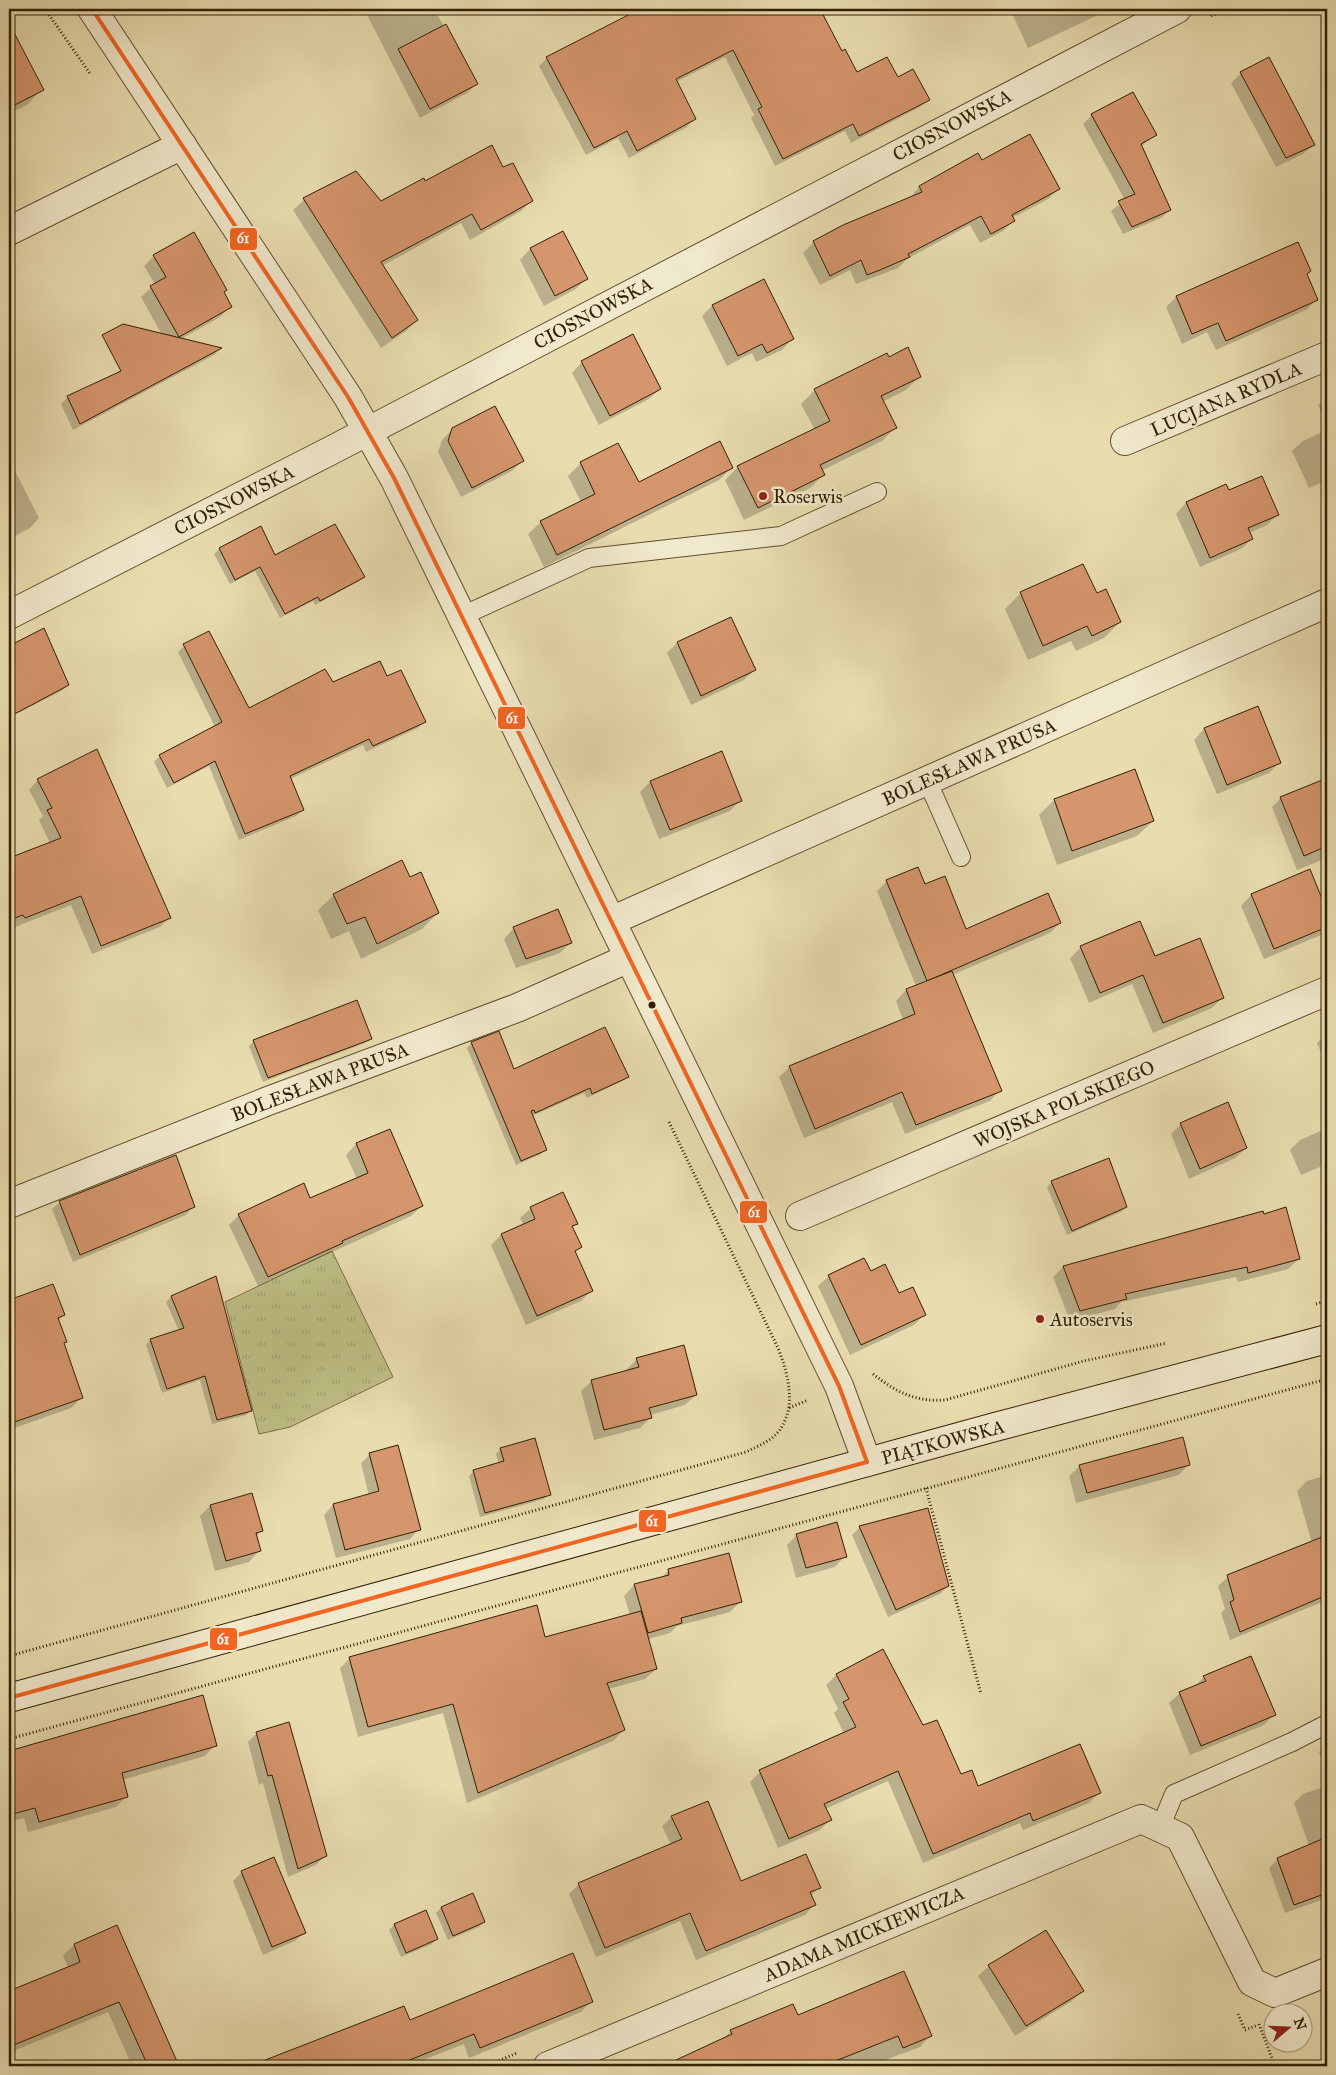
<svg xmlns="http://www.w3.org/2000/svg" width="1336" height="2075" font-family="'IM FELL Great Primer',serif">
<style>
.grass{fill:url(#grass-tufts);stroke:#787044}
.shadow{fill:#0003}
.building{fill:#d5956d;stroke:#332003}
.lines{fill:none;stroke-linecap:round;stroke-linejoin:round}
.service-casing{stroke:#604f2e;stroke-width:20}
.minor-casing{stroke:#604f2e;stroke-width:30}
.tertiary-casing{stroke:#604f2e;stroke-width:30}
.secondary-casing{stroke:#332003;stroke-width:30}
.path{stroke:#332003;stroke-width:3;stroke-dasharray:1 2.5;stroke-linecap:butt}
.service{stroke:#f1e9cc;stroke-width:18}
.minor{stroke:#f1e9cc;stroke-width:28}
.tertiary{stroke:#f1e9cc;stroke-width:28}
.secondary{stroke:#f1e9cc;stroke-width:28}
.bus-1-casing{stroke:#f1e9cc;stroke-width:8}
.bus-1{stroke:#f26522;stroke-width:4}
.poi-dot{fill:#8f2418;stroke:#f1e9cc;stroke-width:2}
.bus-dot{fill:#332003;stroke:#f1e9cc;stroke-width:2}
.labels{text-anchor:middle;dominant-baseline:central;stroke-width:5;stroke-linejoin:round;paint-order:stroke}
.street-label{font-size:19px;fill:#332003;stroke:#f1e9cc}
.poi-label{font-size:19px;fill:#332003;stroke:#f1e9cc;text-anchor:start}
.line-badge{stroke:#f1e9cc;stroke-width:2}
.badge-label{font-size:14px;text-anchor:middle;font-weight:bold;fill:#fff}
</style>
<defs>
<pattern id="grass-tufts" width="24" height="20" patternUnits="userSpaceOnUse" patternTransform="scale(1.25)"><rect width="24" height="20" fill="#bebf86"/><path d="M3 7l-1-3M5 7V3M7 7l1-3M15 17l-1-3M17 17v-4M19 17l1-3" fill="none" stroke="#a4a472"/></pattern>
</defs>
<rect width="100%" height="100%" fill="#e9ddb0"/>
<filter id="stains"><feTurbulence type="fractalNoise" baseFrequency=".004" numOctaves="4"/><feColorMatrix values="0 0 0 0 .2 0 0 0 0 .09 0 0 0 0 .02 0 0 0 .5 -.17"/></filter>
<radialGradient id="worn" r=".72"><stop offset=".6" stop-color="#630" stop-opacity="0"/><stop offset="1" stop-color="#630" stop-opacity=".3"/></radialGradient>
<path class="grass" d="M332,1251l61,126 -103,50 -31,7 -34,-132z"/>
<g class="shadow">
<path d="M364,9h70l43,74 -10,10 -47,25z"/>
<path d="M644,9h95l16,31 64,-31 22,43 16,21 40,6 31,20 -8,8 -69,36 -6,-12 -70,35 -24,-48 3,-3 -29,-58 -49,25 18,37 -7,8 -58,31 -11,-20 -32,17 -47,-89 8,-8z"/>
<path d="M1010,9h101l-83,39z"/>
<path d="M23,52l19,37 -15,16 -18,9v-54z"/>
<path d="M1241,73l72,72 -10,9 -27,13 -45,-84z"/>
<path d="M1092,115l63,20 -15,12 30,63 -9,8 -38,16 -12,-23 14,-11 -42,-76z"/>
<path d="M981,162l77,27 -10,10 -36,19 1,3 -10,10 -23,12 -10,-18 -63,34 -9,9 -42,16 -6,-14 -30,15 -17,-32 11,-11 96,-44 9,-11z"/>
<path d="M503,169l29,31 -11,11 -51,29 -9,-17 -79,43 35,54 -11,11 -25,17 -88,-138 11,-10 51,-28 26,30 44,-19z"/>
<path d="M562,233l24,46 -10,10 -32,17 -24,-46 10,-11z"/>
<path d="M1298,243l8,32 11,24 -11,11 -90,40 -9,-18 -25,12 -16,-37 10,-10z"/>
<path d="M154,256l69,37 8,13 -11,11 -39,22 39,10 -6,6 -141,75 -12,-26 7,-7 45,-21 49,-41 -21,-38 14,-13 -11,-18z"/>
<path d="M712,306l80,33 -10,11 -26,12 -4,-9 -25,13 -25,-50z"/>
<path d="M9,340l7,14 -7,6z"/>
<path d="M888,358l31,19 -13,13 -24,12 13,26 -13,13 -61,30 2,4 -13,13 -66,32 -19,-40 13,-13 77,-37 -14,-26 14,-14z"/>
<path d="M582,362l78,27 -11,10 -50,26 -27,-52z"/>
<path d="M1327,396v30l-9,-21z"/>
<path d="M453,429l69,32 -10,10 -51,26 -23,-45 4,-12z"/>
<path d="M1327,430v50l-18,8 -17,-37 11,-10z"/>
<path d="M617,444l21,40 93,-16 -12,12 -175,87 -16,-33 13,-12 40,-20 -13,-26 13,-13z"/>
<path d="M9,459l30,59 -9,10 -21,11z"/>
<path d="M1225,486l3,6 50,22 -11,11 -18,8 3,6 -11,10 -41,18 -24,-53 10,-11z"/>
<path d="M261,528l14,28 88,21 -5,5 -43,23 -2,-4 -33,17 -25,-47 -25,13 -16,-30 5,-5z"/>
<path d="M1083,565l13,30 24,27 -16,16 -28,13 -5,-10 -43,19 -23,-51 15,-15z"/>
<path d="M44,629l24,56 -5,5 -43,22 -11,-23v-42z"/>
<path d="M677,643l77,27 -10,10 -53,25 -24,-52z"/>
<path d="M184,646l64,63 138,-31 38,44 -6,6 -52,24 -3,-7 -73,34 13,31 -7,6 -57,24 -30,-74 -42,22 -13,-26 6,-6 55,-29 -37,-75z"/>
<path d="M1258,707l22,55 -11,11 -52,21 -23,-54 10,-11z"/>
<path d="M1135,771l18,50 -16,15 -80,29 -18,-50 15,-15z"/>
<path d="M38,780l132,137 -10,10 -68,27 -21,-49 -56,22 -1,-4 -5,2v-65l41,-17 -11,-23 4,-4 -14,-26z"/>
<path d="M1326,780l1,78 -30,12 -25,-63 9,-9z"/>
<path d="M650,782l91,18 -11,11 -71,28 -19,-47z"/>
<path d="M1309,871l18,43v15l-6,6 -57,24 -23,-53 10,-11z"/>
<path d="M410,878l28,35 -16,16 -61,30 -12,-28 -18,8 -13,-29 16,-15z"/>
<path d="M887,881l37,5 42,45 94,-8 -10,10 -98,42 48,115 -10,11 -85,33 -13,-32 -88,36 -25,-61 11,-10 113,-47 -7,-19 10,-11 10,-4 -39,-95z"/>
<path d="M514,928l57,15 -11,10 -44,15 -12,-29z"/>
<path d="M1081,947l73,11 68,40 -10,10 -59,25 -21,-49 -43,19 -19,-45z"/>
<path d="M1327,1033v34l-10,-24z"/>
<path d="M370,1038l-5,5 -102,39 -14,-36 5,-5z"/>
<path d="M472,1043l42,28 113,5 -5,5 -35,17 -3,-5 -52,23 13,33 -4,5 -25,11 -49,-117z"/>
<path d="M1181,1124l65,24 -11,10 -46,21 -18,-45z"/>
<path d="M1327,1128v36l-26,11 -11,-25 10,-10z"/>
<path d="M389,1130l33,76 -11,10 -153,70 -29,-61 10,-10 71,-16 47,-20 -11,-24 10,-11z"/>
<path d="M1052,1182l74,25 -5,5 -54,23 -20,-48z"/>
<path d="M60,1202l133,5 -7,8 -113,47 -21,-53z"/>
<path d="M531,1208l45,16 -4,4 8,19 -6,6 17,38 -10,10 -55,24 -35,-80 10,-10 22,-10 -3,-7z"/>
<path d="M1263,1212l36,47 -11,10 -50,13 -2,-5 -115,25 -6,7 -45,12 -17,-44 10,-10z"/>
<path d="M870,1273l54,42 -10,10 -64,30 -32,-69 11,-10z"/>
<path d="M215,1277l36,133 -5,5 -34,9 -12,-44 -38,13 -16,-48 4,-5 29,-9 -13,-29 5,-5z"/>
<path d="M52,1285l11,30 -5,6 8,21 -3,2 18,54 -10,10 -62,22v-129z"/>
<path d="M637,1359l59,36 -11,10 -35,10 1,2 -11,11 -46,12 -13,-49 11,-10 35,-9 -1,-2z"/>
<path d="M501,1449l48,45 -5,5 -64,18 -11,-41 5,-5 25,-7 -3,-10z"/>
<path d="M370,1454l49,75 -9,10 -74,19 -12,-43 9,-10 36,-9 -8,-33z"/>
<path d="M1189,1464l-10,11 -103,28 -7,-27 11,-10z"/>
<path d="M1327,1475v125l-97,40 -9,-27 4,-4 -7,-23 10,-9 84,-34 -15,-52 10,-10z"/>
<path d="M251,1494l10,37 -6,6 4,14 -10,11 -34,9 -15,-55 10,-10z"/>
<path d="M860,1527l88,59 -8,8 -52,23 -36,-82z"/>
<path d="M797,1535l48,21 -10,11 -39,11 -9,-33z"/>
<path d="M668,1571l73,30 -11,11 -53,14 -7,7 -22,6 8,30 -11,10 -37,10 16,41 -11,11 -146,62 -24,-90 -85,24 -18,-69 10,-10 194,-20 86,-23 -6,-19 10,-11 27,-7z"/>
<path d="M882,1651l41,76 37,49 18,11 121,6 -10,10 -66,27 -3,-7 -97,40 -35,-82 -63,28 5,11 -10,10 -42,18 -28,-66 10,-10 84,-38 -10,-21 4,-4 -12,-24 10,-10z"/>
<path d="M1204,1677l70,37 -10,11 -74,30 -21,-52 11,-10 14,-6z"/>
<path d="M202,1697l13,48 -10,11 -83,24 5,16 -11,11 -88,25 -4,-14 -15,4v-70z"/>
<path d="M257,1733l68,123 -9,9 -28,12 -25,-94 -4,2 -11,-43z"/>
<path d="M1327,1743v30l-8,-21z"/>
<path d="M1327,1786v112l-42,15 -16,-45 9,-9 31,-13 -15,-43 9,-9z"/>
<path d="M672,1817l68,66 79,4 -8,9 3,9 -9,10 -109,45 -16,-39 -84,36 -27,-63 10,-10 92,-39 -9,-19z"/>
<path d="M242,1872l63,60 -10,9 -32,14 -30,-74z"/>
<path d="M441,1908l43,14 -5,5 -31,13 -12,-27z"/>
<path d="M425,1912l11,27 -4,5 -31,13 -12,-27 5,-5z"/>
<path d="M117,1926l61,140h-46l-24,-54 -92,38 -7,7v-65l59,-24 -5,-13 11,-10z"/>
<path d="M989,1966l93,25 -10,10 -57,35 -37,-60z"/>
<path d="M591,2001l-10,11 -112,46 -5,-14 -56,22h-124l-2,-5 127,-40z"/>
<path d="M797,2017l133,19 -10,11 -51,19h-203l55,-25 10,-10z"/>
</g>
<g class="building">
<path d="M640,9h180l22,42 3,-2 12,23 30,-15 11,20 15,-8 17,31 -71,36 -6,-12 -70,35 -25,-50 4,-2 -29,-57 -57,29 20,40 -59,32 -10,-20 -33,17 -48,-91z"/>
<path d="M9,23l35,67 -35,18z"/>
<path d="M446,24l32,60 -48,25 -32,-60z"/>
<path d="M1269,57l46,88 -29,13 -46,-86z"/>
<path d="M1133,92l24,43 -16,9 30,66 -39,17 -14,-26 17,-7 -44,-80z"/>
<path d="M1030,134l30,55 -48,26 3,6 -24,13 -10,-18 -73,38 2,3 -30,13 -13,5 -6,-15 -31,16 -17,-35 30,-16 79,-33 -3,-6 59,-33 4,7z"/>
<path d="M492,145l11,22 10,-4 20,38 -52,29 -9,-16 -91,48 37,58 -26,18 -89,-140 53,-27 25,30 43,-23 1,3z"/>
<path d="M563,231l25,48 -33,17 -25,-48z"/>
<path d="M194,232l33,58 -3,2 8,15 -53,30 -29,-51 16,-9 -13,-22z"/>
<path d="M1298,242l13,29 -4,3 11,26 -92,41 -8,-18 -26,11 -16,-38z"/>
<path d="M764,279l30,60 -27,14 -5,-9 -24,12 -26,-51z"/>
<path d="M123,324l99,24 -142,76 -13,-28 54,-25 -19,-36z"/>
<path d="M633,334l28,55 -51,27 -29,-55z"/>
<path d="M908,347l13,30 -40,19 16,32 -77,37 5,10 -67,33 -21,-42 93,-45 -16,-32 73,-36 2,4z"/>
<path d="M495,406l29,55 -52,27 -24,-47 4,-13z"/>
<path d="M720,441l13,27 -176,87 -17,-34 55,-27 -15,-32 38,-19 21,39z"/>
<path d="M1262,476l17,39 -31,13 5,11 -43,19 -24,-56 40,-18 3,6z"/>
<path d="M335,524l30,53 -45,24 -2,-4 -33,17 -25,-47 -25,13 -16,-32 42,-22 14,29z"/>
<path d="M1083,564l14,29 9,-4 15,33 -29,14 -5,-10 -44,20 -23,-54z"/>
<path d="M731,617l25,53 -55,26 -24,-54z"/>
<path d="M44,628l25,57 -60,32v-71z"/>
<path d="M209,631l40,77 76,-39 8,13 47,-21 7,15 14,-6 25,52 -53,24 -4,-7 -79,37 14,34 -59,24 -30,-73 -41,22 -15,-28 63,-33 -39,-78z"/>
<path d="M1258,706l23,57 -54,22 -23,-57z"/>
<path d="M97,749l74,169 -70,28 -20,-50 -56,22 -2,-3 -14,5v-62l52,-20 -14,-28 5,-2 -15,-29z"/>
<path d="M722,751l20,50 -72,29 -20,-49z"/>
<path d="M1135,769l19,52 -82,30 -18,-52z"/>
<path d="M1327,778v68l-23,10 -24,-59z"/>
<path d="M402,860l8,17 11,-5 18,41 -62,31 -12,-27 -18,7 -14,-30z"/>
<path d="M918,867l7,17 20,-8 21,53 82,-36 13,30 -134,58 -41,-101z"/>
<path d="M1310,869l17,42v16l-53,22 -23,-55z"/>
<path d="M558,909l14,34 -46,16 -13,-32z"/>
<path d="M1140,921l15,35 45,-18 24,60 -61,25 -20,-48 -43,18 -20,-47z"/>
<path d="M952,971l50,120 -86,34 -14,-33 -87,37 -26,-63 126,-52 -9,-25z"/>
<path d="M357,1000l15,39 -104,39 -15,-38z"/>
<path d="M605,1027l24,50 -37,17 -2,-6 -55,25 -1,-3 -3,1 16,39 -26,11 -50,-119 28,-11 15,38z"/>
<path d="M1228,1102l19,46 -47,21 -20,-46z"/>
<path d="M390,1129l33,77 -81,35 1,2 -75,34 -30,-63 66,-31 6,15 58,-25 -12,-30z"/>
<path d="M176,1155l19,52 -115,48 -21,-54z"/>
<path d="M1109,1158l18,49 -55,24 -21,-50z"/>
<path d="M563,1192l15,32 -6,2 10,21 -7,4 18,40 -56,25 -36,-82 34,-15 -5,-12z"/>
<path d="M1286,1207l14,52 -52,14 -1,-6 -73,16 -49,11 2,5 -47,12 -17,-45 200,-55 1,3z"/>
<path d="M864,1258l7,13 14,-7 14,29 14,-6 13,28 -65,30 -33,-70z"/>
<path d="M216,1276l36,135 -35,9 -12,-44 -38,13 -17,-50 34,-11 -13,-32z"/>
<path d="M53,1284l12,31 -7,3 9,24 -3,1 19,55 -74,26v-124z"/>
<path d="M684,1345l13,50 -48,13 3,10 -48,12 -13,-50 48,-13 -3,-9z"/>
<path d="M1183,1437l7,28 -103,28 -8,-28z"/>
<path d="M535,1438l16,57 -66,18 -12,-43 31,-9 -4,-13z"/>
<path d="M398,1445l23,85 -76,20 -12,-46 46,-13 -10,-38z"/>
<path d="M252,1493l11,38 -7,2 5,18 -35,10 -16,-56z"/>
<path d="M928,1508l21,78 -53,24 -37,-84z"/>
<path d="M837,1522l10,35 -41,11 -10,-34z"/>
<path d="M1327,1535v60l-87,37 -10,-30 4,-2 -7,-25z"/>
<path d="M729,1553l13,49 -61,16 1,5 -34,10 -14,-49 35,-9 -1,-6z"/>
<path d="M537,1605l8,32 96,-26 16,58 -50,14 18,47 -147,63 -25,-89 -85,23 -19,-70z"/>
<path d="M883,1649l40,76 14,-5 24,54 11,-4 6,16 102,-42 21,49 -68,28 -3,-8 -97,41 -35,-83 -74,33 8,16 -43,19 -30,-69 97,-43 -13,-25 6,-3 -13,-25z"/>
<path d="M1251,1656l25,59 -75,31 -22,-54 27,-11 -3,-5z"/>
<path d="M203,1695l14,51 -95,27 6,24 -89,25 -4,-14 -26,7v-64z"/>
<path d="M289,1722l38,134 -29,13 -26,-94 -4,1 -12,-44z"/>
<path d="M708,1801l33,80 65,-27 15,34 -11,4 6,13 -110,46 -16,-38 -85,35 -27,-65 104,-44 -11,-23z"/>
<path d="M1327,1837v56l-33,12 -17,-47z"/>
<path d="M274,1857l32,76 -34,14 -31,-76z"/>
<path d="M473,1893l12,29 -32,14 -12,-29z"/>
<path d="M426,1910l12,29 -32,14 -12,-29z"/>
<path d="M117,1925l62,141h-31l-29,-64 -110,45v-56l71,-29 -6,-18z"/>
<path d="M1046,1930l38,61 -58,35 -38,-61z"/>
<path d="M573,1953l20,49 -113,46 -6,-14 -79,32h-139l-1,-2 149,-58 6,14z"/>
<path d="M904,1971l28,65 -29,12 -5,-12 -75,30h-160l69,-32 -2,-4 63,-26 5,11z"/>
</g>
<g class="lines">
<defs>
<g id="service">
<path d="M462,616l127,-58 192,-22 96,-44"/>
<path d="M927,780l34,77"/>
<path d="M1160,1828l14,-34 118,-52 35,-18"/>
</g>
<g id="minor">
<path d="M9,231l173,-86"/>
<path d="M1125,441l202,-85"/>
<path d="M9,615l321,-164 847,-442"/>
<path d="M611,921l716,-318"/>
<path d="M9,1204l259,-103 249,-93 112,-50"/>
<path d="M800,1216l527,-225"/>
<path d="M548,2066l593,-247 39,18 72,145 23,11 52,-21"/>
</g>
<path id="tertiary" d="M92,9l256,388 46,81 445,908 28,76"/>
<path id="secondary" d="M9,1698l986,-271 332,-88"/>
</defs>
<use href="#service" class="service-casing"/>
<use href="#minor" class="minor-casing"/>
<use href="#tertiary" class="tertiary-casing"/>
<use href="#secondary" class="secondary-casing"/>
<g class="path">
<path d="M45,9l46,66"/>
<path d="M1211,16l16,-7"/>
<path d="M669,1122l109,226c8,21 13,38 11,60"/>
<path d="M1316,1304l11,-3"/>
<path d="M873,1374c23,18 42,28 72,26l139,-39 83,-18"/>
<path d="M926,1488l55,206"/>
<path d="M9,1656l737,-204c25,-12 36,-16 43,-44l19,-8"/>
<path d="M9,1739l1318,-360"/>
<path d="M1238,2014l7,16 13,-5"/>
<path d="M1259,2024l16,42"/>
<path d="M486,2066l31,-13"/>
</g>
<use href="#service" class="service"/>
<use href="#minor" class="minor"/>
<use href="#tertiary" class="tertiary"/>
<use href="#secondary" class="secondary"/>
<defs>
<g id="bus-1">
<path d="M92,9l256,388 46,81 445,908 28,76"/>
<path d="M9,1698l858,-236"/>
</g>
</defs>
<use href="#bus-1" class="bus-1-casing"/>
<use href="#bus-1" class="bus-1"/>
</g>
<g class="poi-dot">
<circle cx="763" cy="496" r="5"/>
<circle cx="1040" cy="1319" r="5"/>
</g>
<circle class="bus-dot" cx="652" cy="1005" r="4.5"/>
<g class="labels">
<g class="street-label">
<text transform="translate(952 125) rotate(-28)">CIOSNOWSKA</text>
<text transform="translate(593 313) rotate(-28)">CIOSNOWSKA</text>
<text transform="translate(1226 399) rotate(-23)">LUCJANA RYDLA</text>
<text transform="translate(234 500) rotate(-27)">CIOSNOWSKA</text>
<text transform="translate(969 762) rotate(-24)">BOLESŁAWA PRUSA</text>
<text transform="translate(320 1082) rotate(-21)">BOLESŁAWA PRUSA</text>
<text transform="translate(1064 1104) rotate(-23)">WOJSKA POLSKIEGO</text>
<text transform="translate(943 1442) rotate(-15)">PIĄTKOWSKA</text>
<text transform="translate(864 1934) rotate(-23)">ADAMA MICKIEWICZA</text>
</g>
<g class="poi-label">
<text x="773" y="496">Roserwis</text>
<text x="1050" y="1319">Autoservis</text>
</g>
</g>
<g class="line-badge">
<rect x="229" y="227" width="29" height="24" rx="5" fill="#f26522"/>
<rect x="497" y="706" width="29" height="24" rx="5" fill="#f26522"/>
<rect x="739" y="1200" width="29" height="24" rx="5" fill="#f26522"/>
<rect x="638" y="1509" width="29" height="24" rx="5" fill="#f26522"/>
<rect x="209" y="1627" width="29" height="24" rx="5" fill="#f26522"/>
</g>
<g class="badge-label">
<text x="243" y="243">61</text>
<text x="512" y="723">61</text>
<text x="754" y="1217">61</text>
<text x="652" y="1526">61</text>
<text x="223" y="1644">61</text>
</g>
<rect width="1336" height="2075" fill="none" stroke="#e9ddb0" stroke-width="30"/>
<rect x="10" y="10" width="1316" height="2055" fill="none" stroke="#332003" stroke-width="2.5"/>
<rect x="15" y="15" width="1306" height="2045" fill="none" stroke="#332003"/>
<g transform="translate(1288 2028) rotate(71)"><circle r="24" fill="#f1e9cc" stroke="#a5997c"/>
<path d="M0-4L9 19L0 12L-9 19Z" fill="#8f2418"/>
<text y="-8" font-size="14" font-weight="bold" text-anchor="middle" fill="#332003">N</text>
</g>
<rect width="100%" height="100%" filter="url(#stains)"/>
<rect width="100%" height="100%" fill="url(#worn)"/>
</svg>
